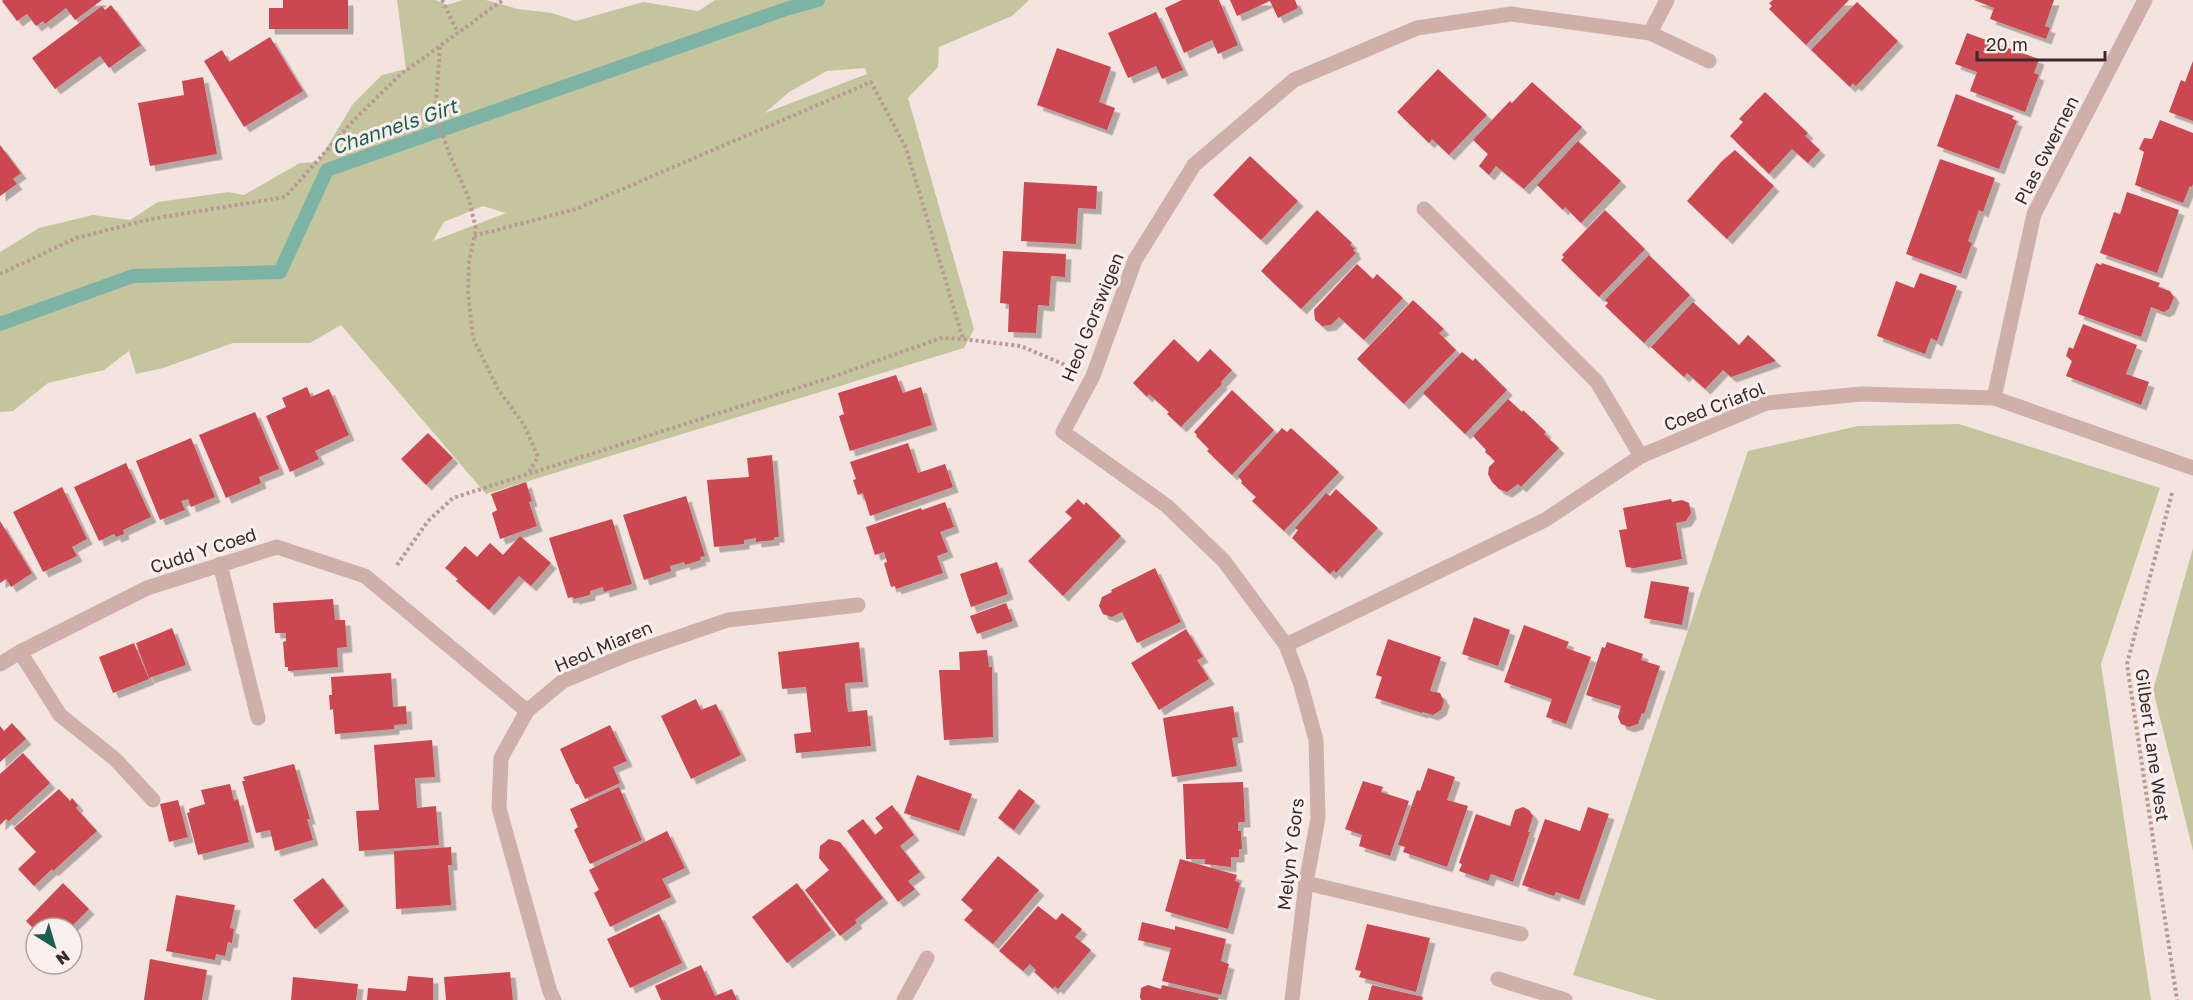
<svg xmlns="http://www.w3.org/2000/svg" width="2193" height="1000" font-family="'Golos Text',sans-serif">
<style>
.green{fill:#c4c59e;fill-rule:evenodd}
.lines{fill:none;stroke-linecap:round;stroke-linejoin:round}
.stream{stroke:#7db3a4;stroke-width:14}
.building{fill:#cb4751;filter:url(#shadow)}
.path{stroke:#ba9994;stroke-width:4;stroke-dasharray:3 3;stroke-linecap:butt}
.service{stroke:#ceafaa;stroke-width:15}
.minor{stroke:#ceafaa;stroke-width:15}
.labels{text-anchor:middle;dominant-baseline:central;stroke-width:6;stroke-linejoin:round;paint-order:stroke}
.street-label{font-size:18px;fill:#3b2a2a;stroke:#fbf0ed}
.water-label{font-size:20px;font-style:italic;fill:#1d5f4e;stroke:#fbf0ed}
</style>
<defs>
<filter id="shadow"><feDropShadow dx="5.5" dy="5.5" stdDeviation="0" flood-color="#0004"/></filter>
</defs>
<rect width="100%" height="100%" fill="#f4e4e0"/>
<g class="green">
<path d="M397,0h38l12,5 16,-5h23l32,9 34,4 24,8 67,-19 55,9 17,-11h314l-17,16 -73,31 -1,20 -30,31 66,231 -10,19 -478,146 -145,-169 -31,18h-77l-70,25 -27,6 -7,-23 -25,19 -56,13 -35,28 -13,1v-160l39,-24 54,-13 37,5 28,-18 71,-10 15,3 56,-32 18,-1 35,-58 29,-29 24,-6zM865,68l2,6 -102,39 24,-21 38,-21zM483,206l23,7 -73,28 11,-19z"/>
<path d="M1959,424l201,64 -59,176 50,336h-494l-84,-25 175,-524 110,-25z"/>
<path d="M2193,548v303l-40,-161z"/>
</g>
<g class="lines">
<path class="stream" d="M0,324l133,-48 147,-4 47,-102 459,-161 32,-9"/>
</g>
<g class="building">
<path d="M3,0h99l-27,20 -9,-12 -21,16 -2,-3 -7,5 -9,-12 -10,7 -15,-20z"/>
<path d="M283,0h65v29h-79v-21h14z"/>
<path d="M1182,0h37l19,45 -20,9 -6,-14 -28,13 -19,-45z"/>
<path d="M1230,0h65l3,8 -20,10 -8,-17 -33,15z"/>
<path d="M1773,0h76l-43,45 -37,-36 3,-3 -3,-3z"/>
<path d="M1974,0h80l-9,26 5,2 -4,11 -56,-20 4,-11z"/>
<path d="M1857,2l41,39 -42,45 -3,-3 -3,4 -39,-37z"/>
<path d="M111,5l30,40 -32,23 -9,-12 -45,33 -23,-31 70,-52 3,4z"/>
<path d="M1156,12l27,58 -21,9 -6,-13 -28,12 -20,-45z"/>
<path d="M1967,33l72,26 -5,14 5,2 -14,37 -55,-21 7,-19 -22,-8z"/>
<path d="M270,37l33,54 -59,36 -40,-66 18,-11 7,12z"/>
<path d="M1057,48l54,19 -12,35 16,6 -8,22 -70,-25z"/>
<path d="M2193,61v60l-24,-9 12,-32 4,2z"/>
<path d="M1438,69l49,46 -38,40 -17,-16 -3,4 -32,-31z"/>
<path d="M203,77l14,77 -67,12 -12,-63 46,-8 -2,-14z"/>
<path d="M1532,82l50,45 -58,62 -28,-23 -7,9 -10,-9 9,-12 -15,-14 37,-39 2,2z"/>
<path d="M1765,92l43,41 -3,3 15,14 -12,13 -16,-14 -23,25 -39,-38 13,-14 -4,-3z"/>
<path d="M1956,94l58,22 -2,3 5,2 -18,48 -62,-23z"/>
<path d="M2160,120l33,13v51l-1,3 -2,-1 -7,17 -48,-18 9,-33 -5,-3 5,-11 8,1z"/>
<path d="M1578,141l43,40 -40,42 -16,-16 -2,3 -26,-25z"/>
<path d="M0,145l21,28 -8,6 4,5 -17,12z"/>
<path d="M1735,150l39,36 -47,53 -40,-38 35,-40z"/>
<path d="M1250,156l48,45 -37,39 -48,-45z"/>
<path d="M1940,159l55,19 -12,34 -4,-2 -11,31 4,2 -11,31 -55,-20z"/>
<path d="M1024,182l73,4 -1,23 -18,-1 -2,36 -55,-3z"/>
<path d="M2127,192l52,18 -22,63 -57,-20 14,-41 6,2z"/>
<path d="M1317,210l35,33 -2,2 5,4 -2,1 3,3 -55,56 -40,-38z"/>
<path d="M1605,210l40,39 -46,48 -38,-37 3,-3 -2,-2z"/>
<path d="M1003,251l63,3 -1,23 -14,-1 -2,30 -11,-1 -2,28 -28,-1 1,-28 -9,-1z"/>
<path d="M1649,255l41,40 -46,48 -39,-37 3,-3 -3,-3z"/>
<path d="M2096,263l5,2 1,-2 58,20 -2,4 12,4 4,6 -5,12 -5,3 -13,-5 -10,30 -63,-23z"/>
<path d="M1357,264l16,15 4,-5 26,24 -39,42 -25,-23 -8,8 -9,1 -7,-6 -1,-10z"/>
<path d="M1920,273l37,13 -20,55 -6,-3 -6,16 -48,-18 19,-55 18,7z"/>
<path d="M1413,300l31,29 -5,4 17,17 -52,54 -47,-45z"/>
<path d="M1693,302l46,43 9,-10 28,26 -45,16 -8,-7 -18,19 -18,-16 -3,4 -33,-30z"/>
<path d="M2083,324l54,21 -11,29 23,8 -8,23 -75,-29 6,-15 -6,-5 3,-9 4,2z"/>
<path d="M1174,339l24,23 12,-13 22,21 -11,12 1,2 -41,43 -14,-13 2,-2 -20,-18 -2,3 -14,-14z"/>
<path d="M1462,352l11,9 2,-3 32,32 -42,44 -42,-41z"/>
<path d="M896,375l7,18 18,-6 11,38 -82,26 -11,-35 5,-2 -6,-21z"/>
<path d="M307,387l4,10 18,-8 20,46 -34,16 4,8 -29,13 -24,-56 20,-9 -4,-9z"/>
<path d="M1232,390l42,40 -42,45 -25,-24 2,-2 -13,-13 1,-1 -3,-3z"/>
<path d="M1508,399l14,13 1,-2 23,22 -2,2 15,14 -38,39 -3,-3 -11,8 -8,-3 -7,-7 -4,-8 1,-7 6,-6 -10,-9 1,-2 -13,-14z"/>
<path d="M255,412l24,57 -20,8 2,6 -35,15 -27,-63z"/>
<path d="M1282,428l5,4 4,-4 48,44 -55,59 -32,-30 4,-4 -15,-14 1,-2 -4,-5z"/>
<path d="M428,433l25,25 -27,27 -25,-26z"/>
<path d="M191,438l24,59 -24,10 -3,-8 -7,2 4,9 -25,10 -24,-59z"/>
<path d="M908,443l10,30 27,-9 8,23 -83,29 -7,-23 -5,2 -5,-15 3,-1 -6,-17z"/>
<path d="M772,455l7,82h-5v3l-18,2v-4l-12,2v4l-30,3 -7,-67 42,-3 -2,-19z"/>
<path d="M126,463l25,54 -28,13 1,4 -8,3 -2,-3 -15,7 -25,-54z"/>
<path d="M526,482l6,19 -3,1 8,24 -37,13 -8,-26 5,-3 -6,-16z"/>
<path d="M62,487l25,52 -15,8 5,9 -34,16 -30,-60z"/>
<path d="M1336,489l42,39 -42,45 -2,-3 -4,4 -38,-36 6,-8 -3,-2 31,-35 4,3z"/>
<path d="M686,496l19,60 -5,1 1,3 -16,5 -1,-3 -14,4 1,5 -27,9 -21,-65z"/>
<path d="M1078,499l6,6 2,-3 35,34 -58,60 -35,-35 44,-43 -7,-6z"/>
<path d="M1671,499l1,3 10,-2 7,3 2,10 -5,8 -10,2 6,36 -48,9 -8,-1 -7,-37 8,-1 -4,-21z"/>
<path d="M945,502l9,25 -14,5 8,20 -11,4 6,17 -47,16 -1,-3 -4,1 -7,-24 3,-1 -3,-10 -9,3 -9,-28 55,-19 1,2z"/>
<path d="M612,519l20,65 -28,8 -1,-5 -13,4v4l-16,4 -1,-2 -5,1 -19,-60z"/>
<path d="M0,521l32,52 -21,14 -5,-8 -6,4z"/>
<path d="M520,536l31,27 -20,23 -12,-10 -30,34 -33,-29 2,-2 -13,-11 20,-22 12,11 13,-14 13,12z"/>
<path d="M997,562l11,32 -37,13 -11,-33z"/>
<path d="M1155,568l26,54 -44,21 -15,-31 -10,5 -9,-3 -4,-8 3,-9 10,-5 -1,-2z"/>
<path d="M1651,581l38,6 -7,38 -38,-7z"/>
<path d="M333,599l2,21h10l2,27 -10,1 1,19 -50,4v-4h-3l-2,-25 3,-1v-8h-11l-2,-30z"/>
<path d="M1006,603l7,18 -36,13 -7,-18z"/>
<path d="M1474,617l36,13 -12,36 -36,-12z"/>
<path d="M1524,625l45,17 -3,6 25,9 -25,67 -20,-7 6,-18 -48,-17z"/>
<path d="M172,628l14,37 -37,13 -13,-35z"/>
<path d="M1186,629l17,28 -6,3 12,19 -50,31 -28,-47z"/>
<path d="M1388,639l53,18 -11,34 10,2 4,8 -3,9 -8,5 -10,-3 -1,1 -47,-15 7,-21 -6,-2z"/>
<path d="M859,642l4,40 -18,1 1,15 2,14 19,-2 4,36 -75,7 -2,-19 17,-2 -5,-45 -24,2 -4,-37z"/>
<path d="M1607,642l36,12 -2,6 19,6 -16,48 -2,-1 -4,11 -9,3 -8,-3 -3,-7 3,-11 -35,-11 16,-48 3,1z"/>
<path d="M134,643l15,36 -36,14 -14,-36z"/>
<path d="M987,650l2,17h3l1,70 -49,3 -5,-70h21l-1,-18z"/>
<path d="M391,673l2,34 13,-1 1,18 -13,1v4l-59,5 -2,-25 -3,1 -1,-15h3l-1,-18z"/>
<path d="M696,699l5,11 15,-6 25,51 -50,24 -30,-63z"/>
<path d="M1233,706l5,31 -6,1 5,28 -65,11 -9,-59z"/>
<path d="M12,723l14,16 -26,23v-36l4,5z"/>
<path d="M610,725l17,36 -14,6 7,16 -35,16 -7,-15h-2l-16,-35z"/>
<path d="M432,740l3,37 -20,1 2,30 19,-2 3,39 -80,6 -3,-40 23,-1 -5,-65z"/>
<path d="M23,753l27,30 -41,38 -3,-2 -6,6v-51z"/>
<path d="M294,764l16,55h-3l6,21 -38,11 -5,-21 -14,3 -14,-52h3l-2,-4z"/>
<path d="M1428,768l27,9 -8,23 21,6 -21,61 -44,-15 2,-5 -7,-2 19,-55 3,1z"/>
<path d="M917,775l55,19 -13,37 -55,-18z"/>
<path d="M1363,781l20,6 -2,5 28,9 -19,55 -31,-10 3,-11 -17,-6z"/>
<path d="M1243,782l2,40h-7v9h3l1,18h-3v8h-8v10l-26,-3v-5h-19l-3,-75z"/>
<path d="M230,784l4,17 4,-2 11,43 -51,13 -11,-42 3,-1 -1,-3 16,-5 -4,-14z"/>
<path d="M619,787l23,53 -52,24 -16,-34 4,-3 -8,-18z"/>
<path d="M59,789l11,12 2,-3 6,7 -2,3 21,23 -44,40 -1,-2 -18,17 -16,-17 18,-17 -22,-24z"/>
<path d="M1019,789l16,12 -21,29 -16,-12z"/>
<path d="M178,800l10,37 -19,5 -9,-38z"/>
<path d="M892,805l22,30 -14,11 20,26 -12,9 7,8 -17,13 -51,-71 16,-12 12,16 8,-7 -8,-10z"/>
<path d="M1523,807l6,3 4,6 -5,16h2l-17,50 -22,-8 -3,7 -29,-10 3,-7 -3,-1 17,-49 34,12 5,-16z"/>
<path d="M1588,807l21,7 -30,86 -23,-8 -2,4 -32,-11 23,-66 35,12z"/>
<path d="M667,831l18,37 -23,11 9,18 -61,30 -16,-34 5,-3 -10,-20z"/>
<path d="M829,839l11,3 43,56 -28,22 2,3 -17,13 -35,-46 24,-20 -10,-12 1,-12z"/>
<path d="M451,847l1,18h-4l3,40 -55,4 -2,-58z"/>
<path d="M998,856l41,34 -46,54 -29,-24 9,-10 -12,-10z"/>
<path d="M1180,859l57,16 -2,6 5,2 -12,46 -63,-18z"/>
<path d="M323,878l21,28 -29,23 -22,-29z"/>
<path d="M63,883l26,26 -19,19h-34v3l-10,-10z"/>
<path d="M797,883l34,47 -44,33 -35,-46z"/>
<path d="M176,895l59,10 -5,23 4,1 -2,14 -4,-1 -3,14 -9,-2 -1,6 -49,-9z"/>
<path d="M1038,906l18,14 6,-7 20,16 -7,8 16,13 -33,39 -3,-3 -2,3 -19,-17 2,-2 -6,-6 -7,7 -24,-20z"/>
<path d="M659,914l23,49 -52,25 -23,-49z"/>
<path d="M1142,922l33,8v-4l51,13 -5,22 8,3 -8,31 -59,-14 9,-33 -33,-8z"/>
<path d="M1367,924l63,14 -14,54 -57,-15 2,-6 -6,-1z"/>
<path d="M150,959l57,11 -5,30h-58z"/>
<path d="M701,965l14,31 17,-7 5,11h-76l-6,-14z"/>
<path d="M510,972l3,28h-67l-2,-23z"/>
<path d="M408,976l25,2v22h-66l1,-12 38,3z"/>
<path d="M293,977l65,7 -2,16h-65z"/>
<path d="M1148,985l13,4 1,-4 57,13 -1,2h-77l-1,-3 1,-9z"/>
<path d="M1372,985l51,12 -1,3h-54z"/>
</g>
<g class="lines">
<g class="path">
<path d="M442,0l16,33"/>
<path d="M440,47l-5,66 14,40 20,46 7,30 -7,32 -1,31 5,46 25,51 26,36 14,32 -9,15"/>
<path d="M474,236l102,-27 295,-127 35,66 57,191"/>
<path d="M0,274l76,-36 75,-19 134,-22 68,-76 47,-46 103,-75"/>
<path d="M2172,493l-45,171 50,336"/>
<path d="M397,565l31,-44 25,-23 379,-121 109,-39 22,1 58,7 44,19"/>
</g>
<g class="service">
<path d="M220,564l38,154"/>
<path d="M20,652l40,63 55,44 38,41"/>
<path d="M1306,883l215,51"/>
<path d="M1498,979l67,21"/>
</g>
<g class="minor">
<path d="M1650,33l17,-33"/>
<path d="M1424,209l173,173 44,74"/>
<path d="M1994,398l40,-184 111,-214"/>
<path d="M1286,645l259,-125 96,-64 125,-53 96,-9 132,4 199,70"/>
<path d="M0,664l20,-12 127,-64 130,-41 88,29 162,135"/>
<path d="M554,1000l-4,-8 -51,-184 2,-50 26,-47 36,-30 63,-26 102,-35 130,-15"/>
<path d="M904,1000l23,-42"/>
<path d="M1292,1000l14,-117 12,-65 -2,-78 -16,-58 -14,-37 -62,-84 -57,-55 -104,-74 30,-56 42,-116 59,-95 100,-85 123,-52 94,-14 139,19 59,28"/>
</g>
</g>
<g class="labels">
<g class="street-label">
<text transform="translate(2046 150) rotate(-63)">Plas Gwernen</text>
<text transform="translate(1092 317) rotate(-68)">Heol Gorswigen</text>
<text transform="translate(1714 406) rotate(-21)">Coed Criafol</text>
<text transform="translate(203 550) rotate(-18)">Cudd Y Coed</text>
<text transform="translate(603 646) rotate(-23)">Heol Miaren</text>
<text transform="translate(2153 745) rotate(82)">Gilbert Lane West</text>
<text transform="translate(1290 854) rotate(-83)">Melyn Y Gors</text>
</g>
<g class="water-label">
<text transform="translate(394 126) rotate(-19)">Channels Girt</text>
</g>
</g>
<g transform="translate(54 946) rotate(143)"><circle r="28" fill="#fbf0ed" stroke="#aea19f" stroke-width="1.5"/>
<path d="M0-4.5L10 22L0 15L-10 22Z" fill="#1d5f4e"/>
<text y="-9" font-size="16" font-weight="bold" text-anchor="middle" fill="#3b2a2a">N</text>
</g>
<path d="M1977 51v9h128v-9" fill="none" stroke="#3b2a2a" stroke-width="3"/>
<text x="1986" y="51" font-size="18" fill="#3b2a2a" stroke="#fbf0ed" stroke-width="4.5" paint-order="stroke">20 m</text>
</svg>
